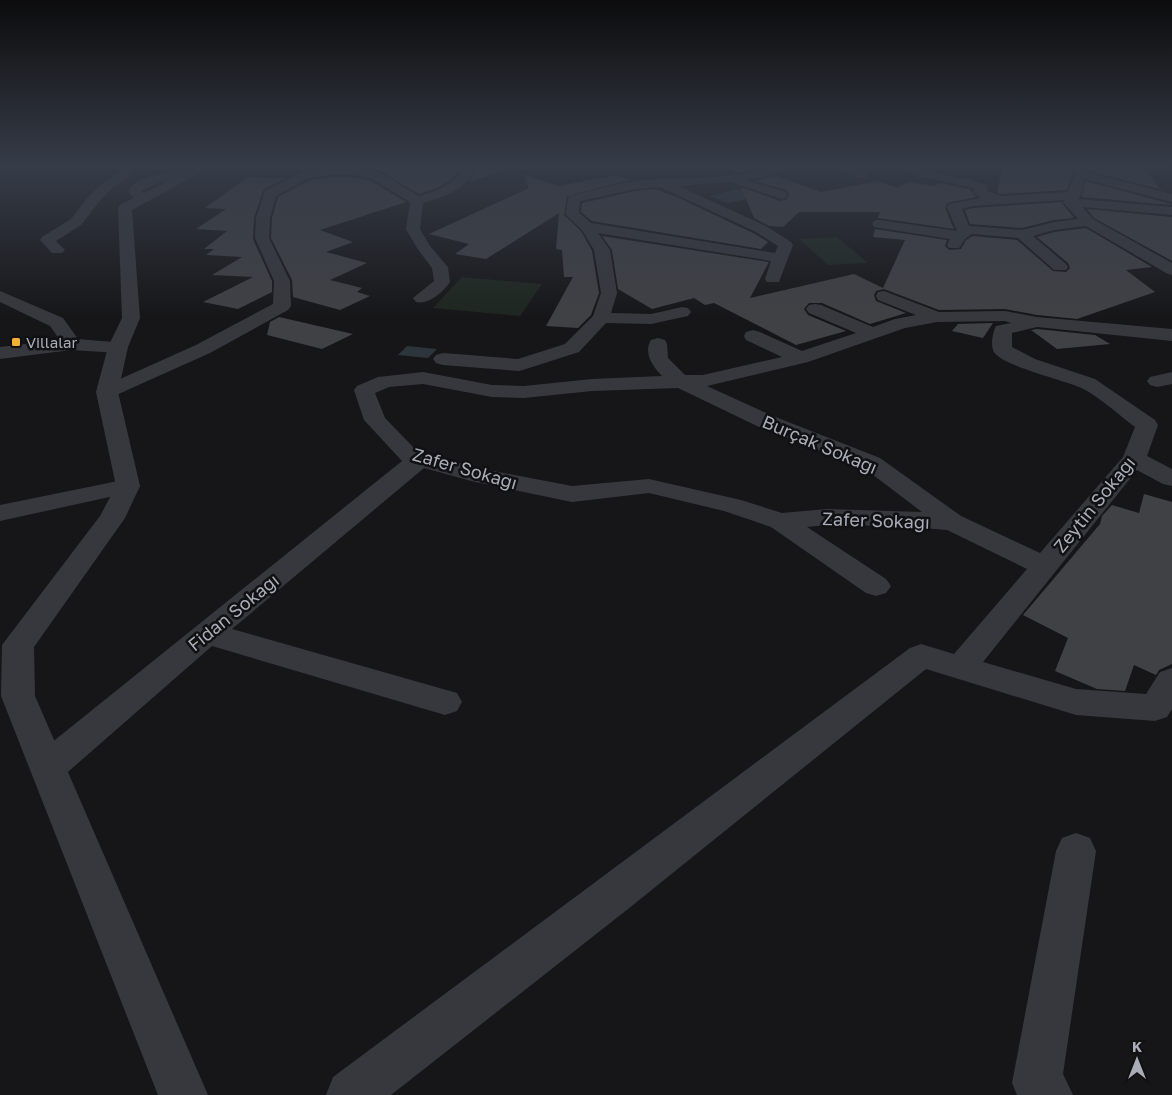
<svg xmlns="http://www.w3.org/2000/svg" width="1172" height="1095" font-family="'Golos Text',sans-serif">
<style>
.green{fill:#1e261f}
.water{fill:#2c353c}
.building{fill:#404145}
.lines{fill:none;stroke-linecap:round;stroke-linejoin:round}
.minor{fill:#37383d;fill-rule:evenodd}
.tertiary{fill:#37383d;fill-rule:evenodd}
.poi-dot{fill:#f2b134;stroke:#111113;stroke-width:2}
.labels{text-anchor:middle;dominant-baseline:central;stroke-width:5;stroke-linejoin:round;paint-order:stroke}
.far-poi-label{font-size:15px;fill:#a8adb8;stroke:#111113;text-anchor:start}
.street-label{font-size:18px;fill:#a8adb8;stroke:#111113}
</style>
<rect width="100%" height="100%" fill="#161618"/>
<g class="green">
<path d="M837,237l31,26 -40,2 -29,-26z"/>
<path d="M462,277l80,7 -22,32 -87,-8z"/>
</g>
<g class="water">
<path d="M738,189l21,7 -31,7 -19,-7z"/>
<path d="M407,346l30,3 -9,9 -30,-3z"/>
</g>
<g class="building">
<path d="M318,164h145l-12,16 -12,7 -20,7 -39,-23 -26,-6 -36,2z"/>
<path d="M479,164h29l1,5 -40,13z"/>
<path d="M731,164h11l14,5 -21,4z"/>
<path d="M1027,164h49l-9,26 -66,4 -4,-1 5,-25 23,1z"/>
<path d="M1092,164l54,6 14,19 -71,-18z"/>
<path d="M523,174l35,12 60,-11 11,5 -62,16 -3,19 17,16 11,20 7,42 -8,22 -13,13 -32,-2 27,-49h-9l-2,-27 -6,-1 3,-36 -73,46 -31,-5 14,-10 -40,-10 100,-46z"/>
<path d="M776,176l45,16 57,-11 20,7 10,-6 27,4 5,-3 29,6 7,8 -29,6 -2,5 9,21 -76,-11 2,-6h-81l-16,15 -14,-1 -15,-8 -13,-31 39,14 6,-1 3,-4 -2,-6 -33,-9z"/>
<path d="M248,177l38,1 -23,12 -9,28 -1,21 19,42v11l-34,17 -35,-7 50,-25 -41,-2 30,-18 -36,-2 8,-6h-10l23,-18 -31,-2 30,-20 -21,-1z"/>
<path d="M332,177h22l17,4 35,21 -86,28 33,12 -27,10 41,11 -37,17 32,8 -5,4 13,4 -30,14 -47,-13 -1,-17 -21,-42 1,-20 6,-21 32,-17z"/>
<path d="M1085,181l86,23 1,1 -90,-8z"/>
<path d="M655,189l24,9 76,36 13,8 -7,7 -169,-28 -11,-9 1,-9 53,-12z"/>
<path d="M1061,202l13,16 -20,2 -32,8 -52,-4 -5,-14 8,-2z"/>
<path d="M1087,209l85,8v44l-78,-43z"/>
<path d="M1086,228l66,39 -26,3 29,22 -78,27 -40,-4 -32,-6 -66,1 -55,-21 -8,2 -2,4 2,6 30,12 -36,11 -48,-21h-13l-5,6 4,6 38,16 -50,14 -82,-42 -9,2 -11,-7 -42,11 -34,-20 -6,-39 -10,-14 167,26 -19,36 104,-24 29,14 22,-48 -32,-3 2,-8 72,11 -2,6 4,4 12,-1 5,-9 7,-4 44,4 36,31 13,1 4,-4 -2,-5 -31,-26 17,-5z"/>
<path d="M279,317l74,17 -31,15 -55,-14 3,-13z"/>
<path d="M993,323l-10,15 -31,-7 6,-7z"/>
<path d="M1037,329l58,6 15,9 -53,5 -26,-19z"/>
<path d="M1144,494l28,8v162l-13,6 -3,5 -22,-10 -9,26 -28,-2 -42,-18 13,-33 -45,-23 77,-91 2,-8 10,-11 27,8z"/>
</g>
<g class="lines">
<g class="minor">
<path d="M122,164h12l1,2 -6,10 -18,13 -13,14 -17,22 -25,16 9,9 -3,3h-10l-12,-13 2,-3 29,-18 17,-22 15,-14 17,-12z"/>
<path d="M465,164h12c-8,25 -31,32 -54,39l-3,26 10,17 18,21 2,15c-7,10 -21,23 -34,20l-3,-4 21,-17 -2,-13 -15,-20 -11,-19 4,-27 -38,-23 -18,-4h-22l-23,3 -33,18 -6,22 -1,20 21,43 1,25 -3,4 -78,43 -96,43 -7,2 -7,-2 -4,-4 4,-4 96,-43 77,-41 1,-23 -19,-43 1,-20 9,-27 37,-19 30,-5h22l26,6 39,23c18,-5 39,-12 46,-32z"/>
<path d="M781,164h17l-26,12 -27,4 41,12 1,3 -1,3 -5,1 -50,-17 -53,4 88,40 25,16 2,3 -14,37h-12l-2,-3 6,-18 -173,-28 12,17 7,43 -6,20 40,1 31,-7 6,1 3,4 -3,4 -37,8 -45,-1 -27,29 -53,17 -7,2 -76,-6 -7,-2 -3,-4 3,-4 7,-2 75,6 47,-15 28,-28 8,-23 -7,-43 -12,-20 -17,-16 4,-18c22,-5 45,-12 68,-15 47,-5 99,0 144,-17zM660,187l96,45 22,14 -3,7 -184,-30 -12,-10 1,-12 55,-12z"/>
<path d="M825,164h18l23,8 2,3 -2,3h-8z"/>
<path d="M893,164h16l25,9 37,7 15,5 2,3 -1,3 14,5 67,-4 10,-28h12l-4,8 86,22v8l-88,-23 -3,16 -3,4 94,8v8l-90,-8 11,12 79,44v12l-6,-2 -80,-47 -32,4 -21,6 33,28 2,3 -2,3h-12l-36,-32 -46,-4 -7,5 -6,9h-10l-2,-3 3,-6 -76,-12 -2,-3 2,-3 5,-1 78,11 -10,-24 2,-3 32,-6 -8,-6 2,-3 -5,-2 -53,-11zM1065,200l-2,2 15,17 -24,3 -32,8 -53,-4 -7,-17 11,-3z"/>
<path d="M194,168l6,4 -2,3 -38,7 -19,9 6,8 -1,3h-10l-8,-12c14,-17 46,-18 66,-22z"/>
<path d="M0,291l63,27 15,21 47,4 3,4 -3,4 -7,2 -46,-3 -72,9v-12l60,-7 -10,-14 -50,-24z"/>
<path d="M884,291l55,21 66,-1 32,6 135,12v12l-135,-14 -25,6v14l23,12 60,20 60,41 3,5 -11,31 25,13v17l-9,-2 -26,-14 -154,192 93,27 70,5 14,-22 12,-4v41l-5,8 -12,4 -79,-6 -150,-46 -298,240 -237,186h-65l7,-18 577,-429 11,-4 33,10 73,-85 -80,-39 -48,-4 -72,-1 -20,2 79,52 5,7 -5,7 -10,3 -10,-3 -95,-66 -47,-16 -75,-18 -77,9 -97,-20 -51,-14 -192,161 225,64 5,9 -5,9 -12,4 -233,-69 -151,132 -13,4 -13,-4 -5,-11 5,-11 367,-295 -38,-41 -10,-30 3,-4 21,-9 45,-5 69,13 32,1 68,-7 70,-3c-9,-9 -19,-23 -11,-36l7,-2 7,2 2,4 1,14 17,17h18l79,-18 -36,-17 -2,-4 2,-4 7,-2 7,2 42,19 54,-18 -47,-20 -3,-4 3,-4 6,-1 6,1 52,22 22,-8 21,-4 -38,-15 -2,-4 2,-4zM1005,321l6,2 -15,3c-3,5 -6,20 -2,26 7,13 68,28 85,35 16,6 41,29 56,40l-12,30 -83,96 -79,-37 -81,-58 -107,-42 -66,-30 101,-24 97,-34 32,-6zM423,384l69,13 32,1 68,-7 86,-3 79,38 107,42 58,44 -95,-3 -45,4 -41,-13 -92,-21 -77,7 -94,-18 -61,-17 -32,-33 -10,-25 14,-6z"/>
<path d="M1172,372v12l-15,3 -7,-2 -3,-4 3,-4z"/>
<path d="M128,479l9,2 3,5 -3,5 -137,30v-16z"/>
<path d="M1076,833l14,5 6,13 -33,223 10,21h-56l-5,-12 44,-232 6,-13z"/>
</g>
<path class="tertiary" d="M187,164h13l5,6 -73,40 8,108 -12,29 -10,45 22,94 -15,32 -91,129 1,49 173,399h-50l-157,-399 1,-51 98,-129 16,-30 -20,-94 12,-45 14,-29 -4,-110 2,-3 72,-36z"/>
</g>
<linearGradient id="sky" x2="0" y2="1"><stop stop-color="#0c0c0d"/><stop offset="0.52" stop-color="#363c48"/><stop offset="1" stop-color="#363c48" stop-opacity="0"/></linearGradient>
<rect width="1172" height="318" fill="url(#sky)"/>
<rect class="poi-dot" x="11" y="337" width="10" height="10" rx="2.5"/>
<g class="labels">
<g class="far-poi-label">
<text x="26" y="342">Villalar</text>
</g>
<g class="street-label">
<text transform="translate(820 444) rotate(23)">Burçak Sokağı</text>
<text transform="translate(465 468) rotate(16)">Zafer Sokağı</text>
<text transform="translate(1094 504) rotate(-51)">Zeytin Sokağı</text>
<text transform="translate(876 520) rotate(2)">Zafer Sokağı</text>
<text transform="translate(233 612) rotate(-39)">Fidan Sokağı</text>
</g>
</g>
<g transform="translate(1137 1060)" stroke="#111113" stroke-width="4" paint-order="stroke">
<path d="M0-4L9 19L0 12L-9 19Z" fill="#a8adb8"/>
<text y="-8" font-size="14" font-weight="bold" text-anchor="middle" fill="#a8adb8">K</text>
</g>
</svg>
